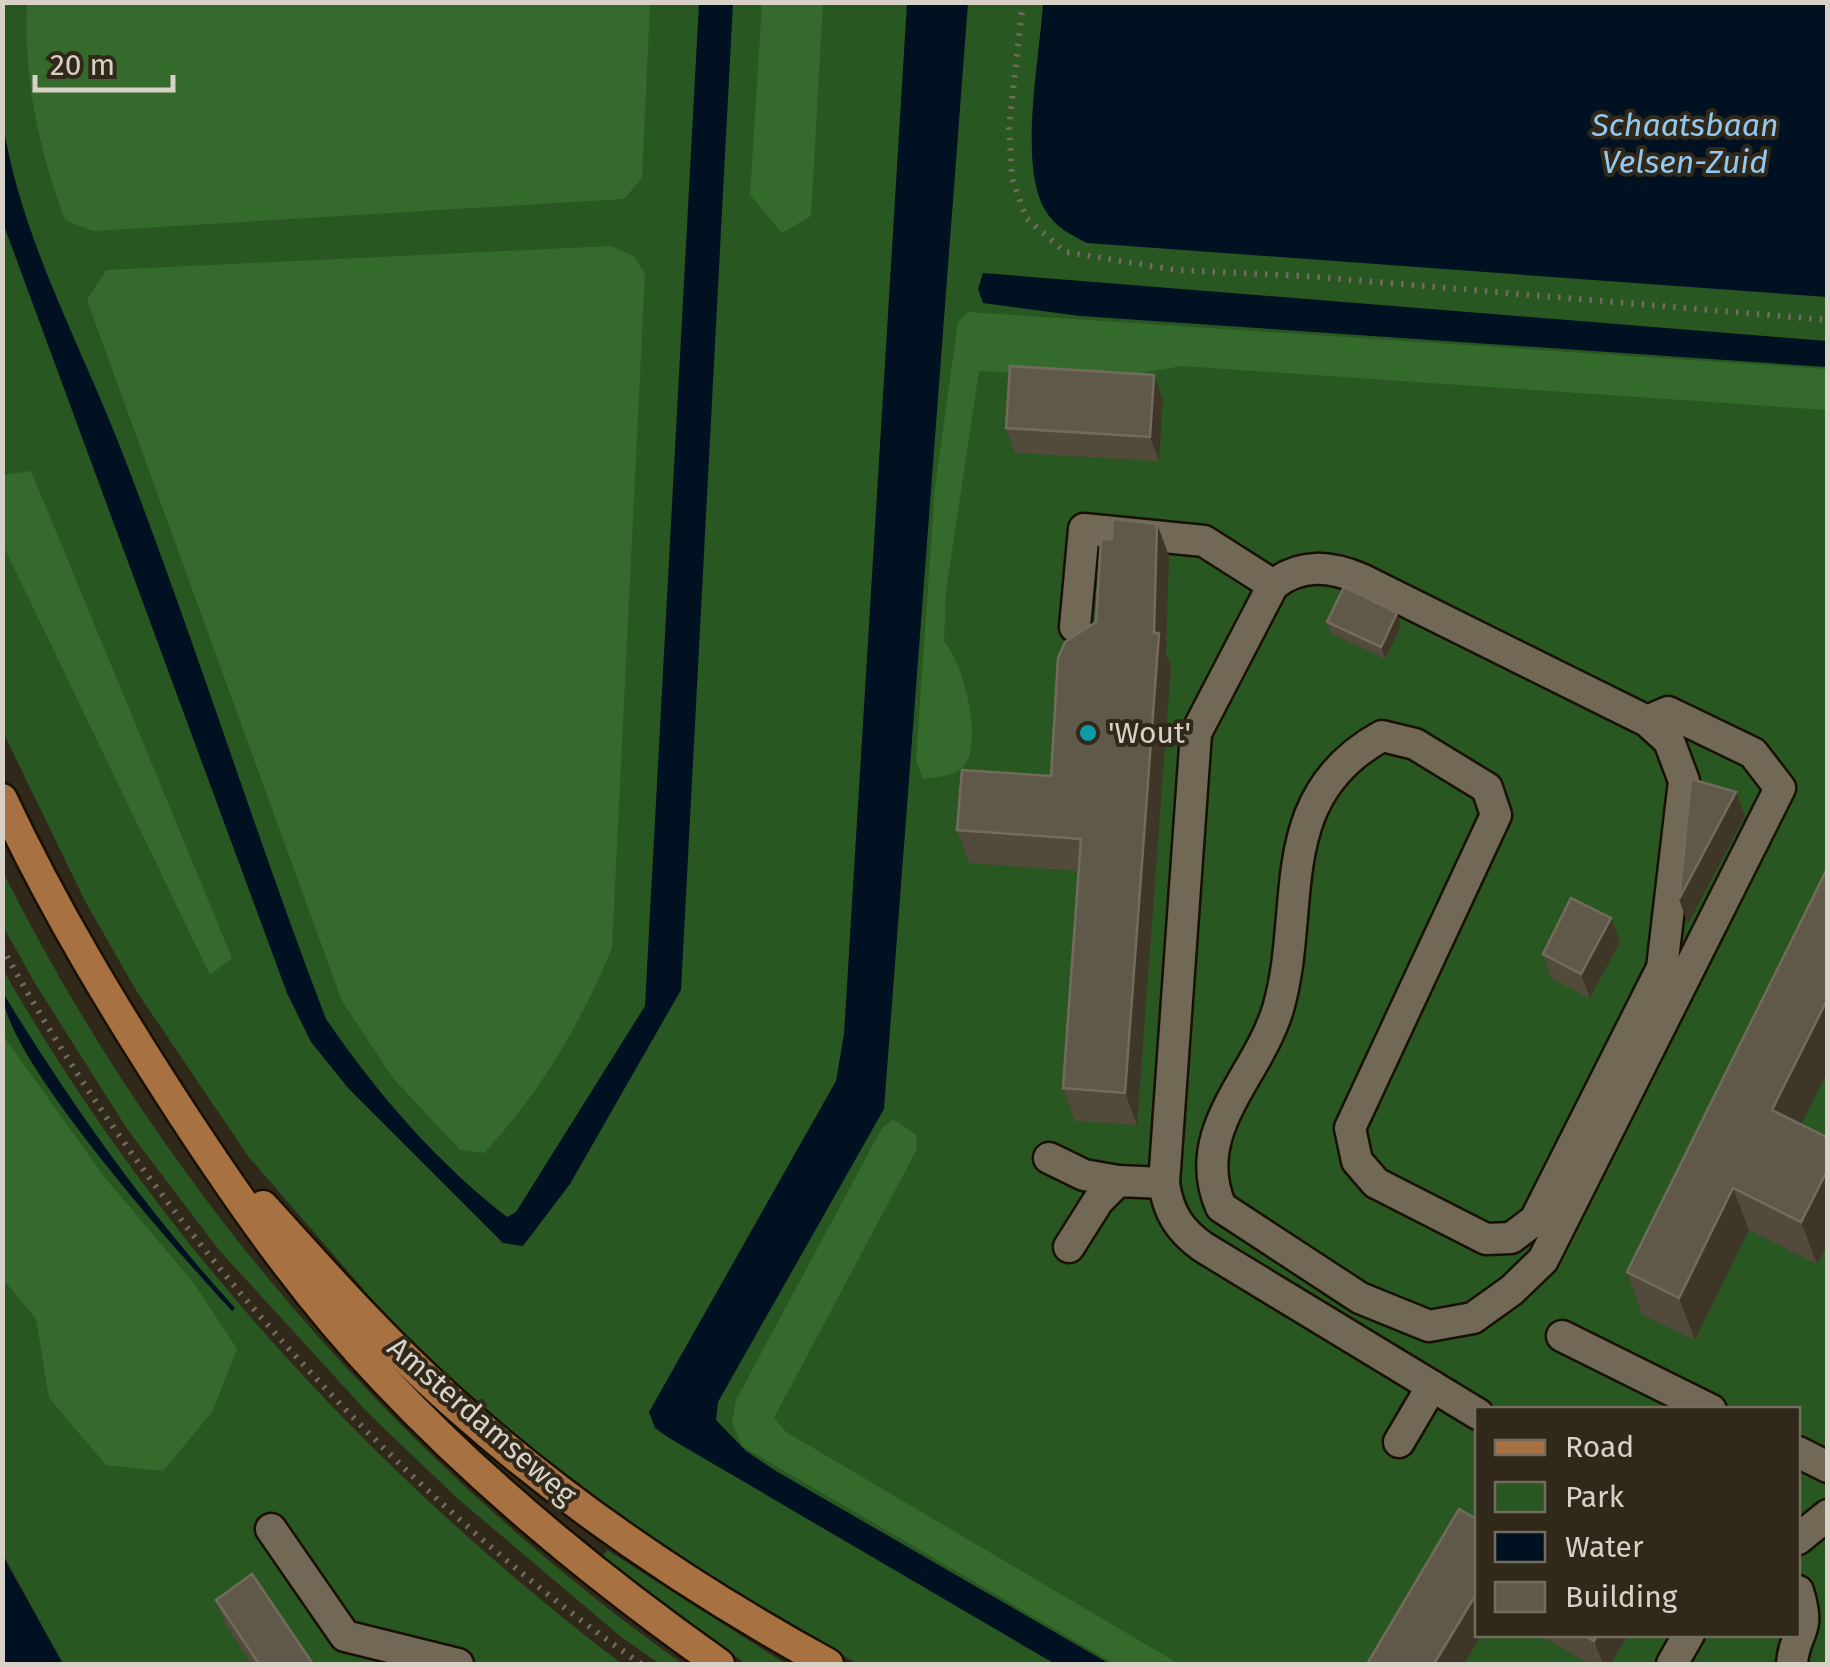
<svg xmlns="http://www.w3.org/2000/svg" width="1830" height="1667" font-family="'Fira Sans',sans-serif">
<style>
.green{fill:#295722;fill-rule:evenodd}
.forest{fill:#356a2d}
.water{fill:#001222}
.lines{fill:none;stroke-linecap:round;stroke-linejoin:round}
.minor-casing{stroke:#181103;stroke-width:35}
.major-casing{stroke:#181103;stroke-width:35}
.path{stroke:#726a5d;stroke-width:6;stroke-dasharray:2.5 8;stroke-linecap:butt}
.minor{stroke:#716856;stroke-width:30}
.major{stroke:#a87141;stroke-width:30}
.wall{fill:#524a3a}
.shaded-wall{fill:#3e3626}
.building{fill:#605949;stroke:#736c5d;stroke-width:2.5}
.culture-dot{fill:#0f9aa8;stroke:#302818;stroke-width:4}
.labels{text-anchor:middle;dominant-baseline:central;stroke-width:8;stroke-linejoin:round;paint-order:stroke}
.poi-label{font-size:30px;fill:#d7d1c7;stroke:#302818;text-anchor:start}
.street-label{font-size:30px;fill:#d7d1c7;stroke:#302818}
.water-label{font-size:32px;font-style:italic;fill:#91c9f3;stroke:#302818}
</style>
<rect width="100%" height="100%" fill="#302818"/>
<g class="green">
<path d="M2,3h1825v1661h-969l-119,-67 -141,-96 -99,-78 -109,-103 -142,-164 -111,-164 -52,-91 -82,-169zM1478,1410h320v224h-320z"/>
<path d="M2,870c158,316 393,589 681,794h-23l-40,-28 -163,-138 -89,-85 -149,-163 -92,-121 -94,-149 -30,-54z"/>
<path d="M2,968c156,273 371,506 620,696h-559l-60,-110z"/>
<path d="M607,1550l179,114h-40l-145,-105z"/>
</g>
<g class="forest">
<path d="M27,3h623l-8,175 -18,21 -531,32 -28,-11c-26,-70 -42,-143 -38,-217z"/>
<path d="M762,3h61l-12,213 -29,17 -32,-38z"/>
<path d="M611,246l23,10 11,17 -33,675c-31,75 -72,145 -128,205l-24,-3 -67,-72 -51,-77 -255,-701 19,-30z"/>
<path d="M968,312l859,57v41l-645,-44 -72,12 -131,-7 -33,220 -2,50c19,21 42,107 17,128 -11,8 -26,8 -38,10l-7,-19 19,-273 23,-165z"/>
<path d="M31,471l201,487 -22,17 -207,-430v-70z"/>
<path d="M2,1034l103,144 88,104 44,67 -25,63 -49,59 -57,-6 -57,-67 -13,-79 -33,-40z"/>
<path d="M893,1119l23,16 1,14 -143,269 12,14 393,232h-64l-373,-218 -10,-23 4,-23 146,-272z"/>
</g>
<g class="water">
<path d="M699,3h34l-52,987 -111,194 -47,62 -20,-3 -155,-155 -37,-46 -24,-49 -284,-770v-100c17,113 77,220 118,326 73,188 133,382 205,570 51,74 110,143 181,198l9,-5 129,-206z"/>
<path d="M907,3h61l-84,1106 -166,293 -2,18 30,31 30,20 334,193h-55l-386,-226 -14,-10 -6,-16 187,-331 8,-47z"/>
<path d="M1043,3h784v294l-740,-54c-16,-8 -32,-16 -42,-33 -27,-45 -5,-154 -2,-207z"/>
<path d="M983,273l844,68v26l-747,-51 -97,-13 -5,-14z"/>
<path d="M3,993c69,113 143,217 232,315l-3,3c-49,-53 -230,-255 -229,-318z"/>
<path d="M3,1554l4,10 56,100h-60z"/>
</g>
<g class="lines">
<defs>
<g id="minor">
<path d="M1075,627l9,-98 120,12 69,44"/>
<path d="M1049,1158l35,17 34,6"/>
<path d="M1069,1247l29,-46 20,-20 46,2"/>
<path d="M1562,1336l149,74"/>
<path d="M1478,1414l-275,-167c-24,-17 -35,-35 -39,-64l32,-450 77,-148c28,-22 57,-19 88,-6l286,142 22,20 15,40 -22,187 -127,252 -24,18 -25,1 -110,-56 -19,-22 -7,-33 146,-313 -9,-27 -72,-44 -33,-8c-113,62 -75,173 -104,273 -21,69 -90,122 -57,198l139,91 69,28 44,-8 39,-28 31,-30 237,-472 -27,-35 -85,-41 -21,9"/>
<path d="M1399,1442l33,-56"/>
<path d="M1798,1452l30,15"/>
<path d="M271,1529l74,107 113,28"/>
<path d="M1798,1539l30,-24"/>
<path d="M1672,1664l17,-30"/>
<path d="M1792,1664c2,-34 20,-29 6,-73"/>
</g>
<g id="major">
<path d="M2,799c52,111 114,213 181,316 61,93 124,183 201,264 101,107 216,201 335,285"/>
<path d="M263,1206c63,70 126,141 197,203 113,100 237,183 368,255"/>
</g>
</defs>
<use href="#minor" class="minor-casing"/>
<use href="#major" class="major-casing"/>
<g class="path">
<path d="M1023,2l-14,125 3,51 14,40 39,34 111,18 129,6 523,44"/>
<path d="M2,947c146,270 387,541 639,717"/>
</g>
<use href="#minor" class="minor"/>
<use href="#major" class="major"/>
</g>
<g class="wall">
<path d="M1163,399l-4,62 -144,-8 -9,-25z"/>
<path d="M1157,524l12,32 -3,98 5,12 -34,459 -62,-4 -12,-33 15,-217 -109,-8 -12,-33 94,-54 45,-154 16,-83z"/>
<path d="M1397,613l4,13 -16,33 -53,-25 -5,-12z"/>
<path d="M1611,918l9,24 -30,56 -38,-19 -9,-25z"/>
<path d="M1801,1125l16,139 -68,-34 -54,110 -53,-25 -15,-43z"/>
<path d="M216,1600l97,64h-62l-26,-40z"/>
<path d="M1537,1634h92l-18,30h-21z"/>
</g>
<g class="shaded-wall">
<path d="M1154,375l9,24 -4,62 -9,-24z"/>
<path d="M1157,524l12,32 -3,98 5,12 -34,459 -12,-32 29,-460z"/>
<path d="M1397,613l4,13 -16,33 -4,-12z"/>
<path d="M1736,792l9,24 -57,108 -9,-25z"/>
<path d="M1611,918l9,24 -30,56 -9,-24z"/>
<path d="M1828,998v73l-41,82 -15,-43z"/>
<path d="M1828,1169v74l-11,21 -16,-42z"/>
<path d="M1733,1188l16,42 -54,110 -16,-42z"/>
<path d="M1478,1591v43h4l-18,30h-30z"/>
<path d="M1598,1634h31l-18,30h-8l-9,-23z"/>
</g>
<g class="building">
<path d="M1010,366l144,9 -4,62 -144,-9z"/>
<path d="M1113,519l44,5 -3,109h5l-34,460 -62,-5 18,-249 -124,-9 5,-60 89,6 7,-118 7,-16 31,-20 5,-83h11z"/>
<path d="M1344,587l53,26 -16,34 -54,-25z"/>
<path d="M1691,779l45,13 -57,107z"/>
<path d="M1828,867v131l-56,112 56,28v31l-27,53 -68,-34 -54,110 -52,-26z"/>
<path d="M1571,898l40,20 -30,56 -38,-20z"/>
<path d="M1459,1509l19,11v71l-44,73h-67z"/>
<path d="M252,1574l61,90h-54l-43,-64z"/>
<path d="M1582,1634h16l-4,7z"/>
</g>
<circle class="culture-dot" cx="1088" cy="733" r="10"/>
<g class="labels">
<g class="poi-label">
<text x="1108" y="733">'Wout'</text>
</g>
<g class="street-label">
<text transform="translate(482 1421) rotate(41)">Amsterdamseweg</text>
</g>
<g class="water-label">
<text x="1685" y="125">Schaatsbaan<tspan x="1685" dy="37">Velsen-Zuid</tspan></text>
</g>
</g>
<rect width="1830" height="1667" fill="none" stroke="#d7d1c7" stroke-width="10"/>
<rect x="1475" y="1407" width="325" height="230" fill="#302818" stroke="#736c5e" stroke-width="2.5"/>
<rect x="1495" y="1440" width="50" height="15" fill="#a87141" stroke="#736c5e" stroke-width="2.5"/>
<text x="1565" y="1457" font-size="30" fill="#d7d1c7">Road</text>
<rect x="1495" y="1482" width="50" height="30" fill="#295722" stroke="#736c5e" stroke-width="2.5"/>
<text x="1565" y="1507" font-size="30" fill="#d7d1c7">Park</text>
<rect x="1495" y="1532" width="50" height="30" fill="#001222" stroke="#736c5e" stroke-width="2.5"/>
<text x="1565" y="1557" font-size="30" fill="#d7d1c7">Water</text>
<rect x="1495" y="1582" width="50" height="30" fill="#605949" stroke="#736c5e" stroke-width="2.5"/>
<text x="1565" y="1607" font-size="30" fill="#d7d1c7">Building</text>
<path d="M35 75v15h138v-15" fill="none" stroke="#d7d1c7" stroke-width="5"/>
<text x="50" y="75" font-size="30" fill="#d7d1c7" stroke="#302818" stroke-width="8" paint-order="stroke">20 m</text>
</svg>
